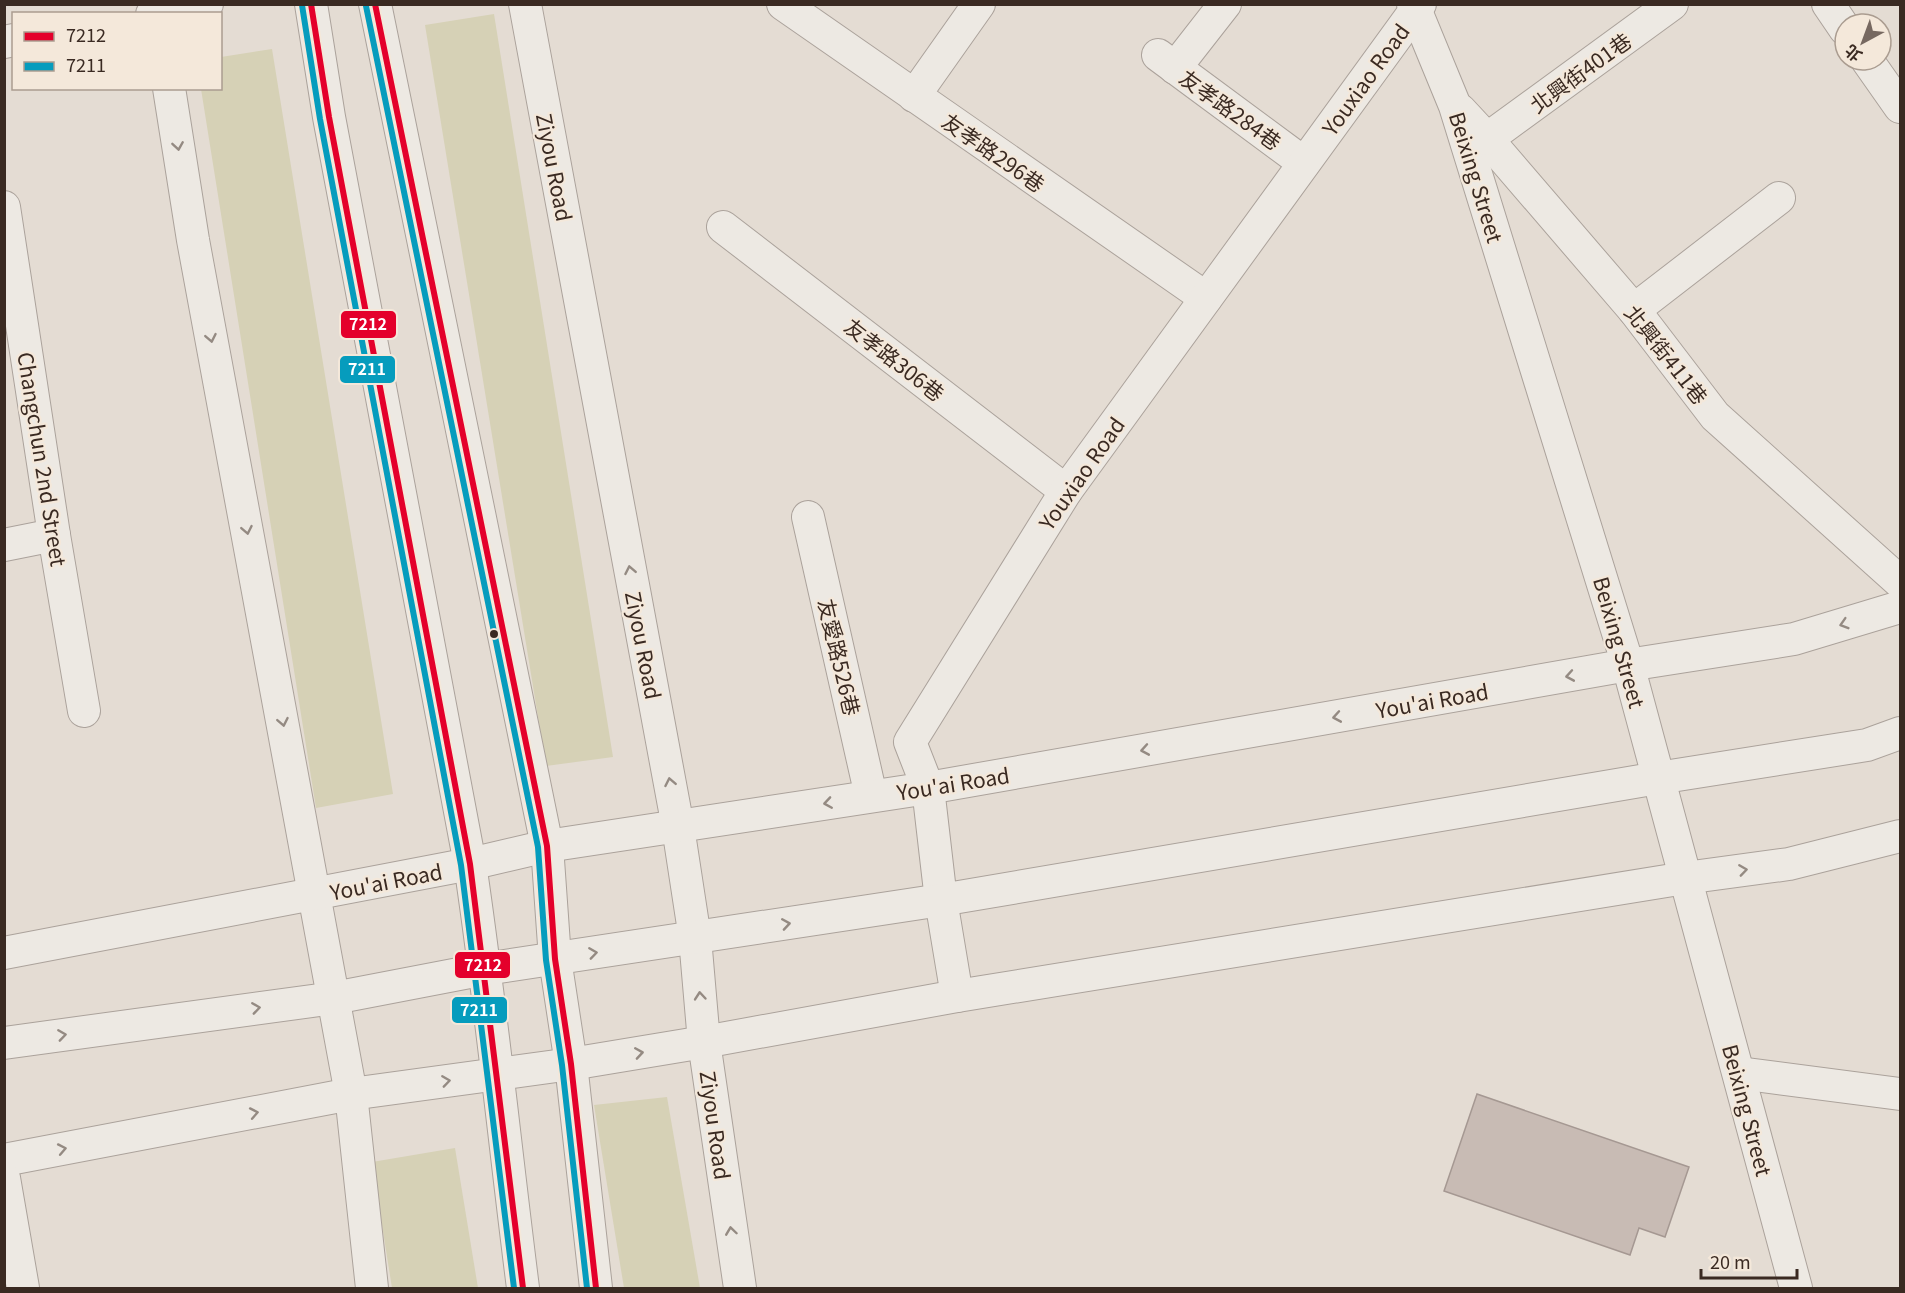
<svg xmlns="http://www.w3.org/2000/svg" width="1905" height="1293" font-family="Georgia,'Noto Sans TC',serif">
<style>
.green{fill:#d6d1b6}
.building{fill:#c8bbb4;stroke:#a59892;stroke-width:1.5}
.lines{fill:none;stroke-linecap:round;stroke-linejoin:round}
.minor-casing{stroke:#aba29b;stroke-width:34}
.minor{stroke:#ede9e3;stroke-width:32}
.bus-1-casing{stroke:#f4e8da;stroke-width:10}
.bus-2-casing{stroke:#f4e8da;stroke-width:10}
.bus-1{stroke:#e4002b;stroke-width:6}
.bus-2{stroke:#069cbd;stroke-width:6}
.oneway{stroke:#948a82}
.bus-dot{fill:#3a2a22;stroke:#f4e8da;stroke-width:2}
.labels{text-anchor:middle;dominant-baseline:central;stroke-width:4.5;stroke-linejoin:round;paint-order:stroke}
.street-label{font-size:21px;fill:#3a2a22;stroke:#f4e8da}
.line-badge{stroke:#f4e8da;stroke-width:2}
.badge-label{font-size:16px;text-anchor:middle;font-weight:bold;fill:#fff}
</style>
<rect width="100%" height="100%" fill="#e4dcd3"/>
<g class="green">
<path d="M494,14l119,743 -67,9 -121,-741z"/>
<path d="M272,49l121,745 -77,14 -115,-719 19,-1 1,-31z"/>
<path d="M667,1097l33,191h-76l-30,-183z"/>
<path d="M455,1148l23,140h-86l-20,-126z"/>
</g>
<path class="building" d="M1477,1094l212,73 -24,70 -26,-9 -9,27 -186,-64z"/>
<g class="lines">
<defs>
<g id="minor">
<path d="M311,4l18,113 141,747c21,141 35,283 53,424"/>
<path d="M375,4l172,842 8,113 16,105 25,224"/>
<path d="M525,4l153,823 17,111 9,104 36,246"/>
<path d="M783,4l423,294"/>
<path d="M1413,4l42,102 173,559 168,623"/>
<path d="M1828,4l17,25"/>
<path d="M152,14l55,-10"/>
<path d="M4,42l10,-2"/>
<path d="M1158,55l146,108"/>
<path d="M1867,60l33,47"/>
<path d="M1175,68l50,-64"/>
<path d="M169,88l24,152 158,854 21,194"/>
<path d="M914,96l65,-92"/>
<path d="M1460,110l27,29 147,171 81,106 185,166"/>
<path d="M1487,139l185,-135"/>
<path d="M4,207l50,328 30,176"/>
<path d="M723,227l343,264"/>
<path d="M1634,310l145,-112"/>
<path d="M808,517l63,279"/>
<path d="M4,545l50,-10"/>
<path d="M4,953l466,-89 77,-18 381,-58 700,-123 166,-26 106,-32"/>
<path d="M957,996l-16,-96 -13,-112 -18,-46 156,-251 354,-487"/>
<path d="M4,1043l330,-45 151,-29 456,-69 717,-122 209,-33 33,-12"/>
<path d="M1739,1073l161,21"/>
<path d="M4,1160l347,-66 220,-30 133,-22 253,-46 728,-118 104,-14 111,-28"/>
<path d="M4,1178l19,110"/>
</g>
</defs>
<use href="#minor" class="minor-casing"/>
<use href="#minor" class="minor"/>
<defs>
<g id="bus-1">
<path d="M311,4l18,113 141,747 53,424"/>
<path d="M375,4l172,842 8,113 16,105 25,224"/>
</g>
<g id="bus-2">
<path d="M302,5l18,114 141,746 53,423"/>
<path d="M366,6l172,841 8,113 16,105 25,223"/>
</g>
</defs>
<use href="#bus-1" class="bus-1-casing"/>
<use href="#bus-2" class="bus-2-casing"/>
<use href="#bus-1" class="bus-1"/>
<use href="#bus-2" class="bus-2"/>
</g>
<defs><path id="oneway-chevron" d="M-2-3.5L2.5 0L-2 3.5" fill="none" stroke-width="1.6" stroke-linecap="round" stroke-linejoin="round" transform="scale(1.5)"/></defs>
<g class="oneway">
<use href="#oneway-chevron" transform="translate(178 146) rotate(81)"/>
<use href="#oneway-chevron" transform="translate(211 338) rotate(79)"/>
<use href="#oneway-chevron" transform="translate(247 530) rotate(79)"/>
<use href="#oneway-chevron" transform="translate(630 570) rotate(-101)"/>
<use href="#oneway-chevron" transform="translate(1844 624) rotate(163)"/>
<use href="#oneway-chevron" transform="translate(1570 676) rotate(170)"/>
<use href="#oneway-chevron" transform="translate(1337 717) rotate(170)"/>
<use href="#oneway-chevron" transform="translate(283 722) rotate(79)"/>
<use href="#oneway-chevron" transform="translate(1145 750) rotate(170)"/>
<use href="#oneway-chevron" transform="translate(670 782) rotate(-101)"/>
<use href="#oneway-chevron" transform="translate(828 803) rotate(171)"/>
<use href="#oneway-chevron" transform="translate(1743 870) rotate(-8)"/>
<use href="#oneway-chevron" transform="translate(786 924) rotate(-9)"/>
<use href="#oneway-chevron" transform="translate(593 953) rotate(-8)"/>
<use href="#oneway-chevron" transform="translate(700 996) rotate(-95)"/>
<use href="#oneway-chevron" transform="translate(256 1008) rotate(-8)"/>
<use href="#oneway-chevron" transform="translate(62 1035) rotate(-8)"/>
<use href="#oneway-chevron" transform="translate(639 1053) rotate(-9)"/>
<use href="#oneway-chevron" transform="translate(446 1081) rotate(-8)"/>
<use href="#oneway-chevron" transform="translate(254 1113) rotate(-11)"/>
<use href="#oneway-chevron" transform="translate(62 1149) rotate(-11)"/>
<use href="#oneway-chevron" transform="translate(731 1231) rotate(-98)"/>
</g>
<circle class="bus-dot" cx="494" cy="634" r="5"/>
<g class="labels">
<g class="street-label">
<text transform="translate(1580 72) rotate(-36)">北興街401巷</text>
<text transform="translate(1365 79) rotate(-54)">Youxiao Road</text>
<text transform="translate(1231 109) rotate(36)">友孝路284巷</text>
<text transform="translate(994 152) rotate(35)">友孝路296巷</text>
<text transform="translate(555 167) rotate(79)">Ziyou Road</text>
<text transform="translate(1477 177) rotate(73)">Beixing Street</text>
<text transform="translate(1667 354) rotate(52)">北興街411巷</text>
<text transform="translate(895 359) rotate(38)">友孝路306巷</text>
<text transform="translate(43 459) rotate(81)">Changchun 2nd Street</text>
<text transform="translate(1081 473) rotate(-55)">Youxiao Road</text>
<text transform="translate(1620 642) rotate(74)">Beixing Street</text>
<text transform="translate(644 645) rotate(79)">Ziyou Road</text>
<text transform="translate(840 657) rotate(77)">友愛路526巷</text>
<text transform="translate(1432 700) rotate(-10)">You'ai Road</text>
<text transform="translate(953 783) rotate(-9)">You'ai Road</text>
<text transform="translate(386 881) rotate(-11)">You'ai Road</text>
<text transform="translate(1748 1110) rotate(75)">Beixing Street</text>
<text transform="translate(716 1125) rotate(82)">Ziyou Road</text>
</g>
</g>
<g class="line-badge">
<rect x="340" y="310" width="57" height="29" rx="6" fill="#e4002b"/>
<rect x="339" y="355" width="57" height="29" rx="6" fill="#069cbd"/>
<rect x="454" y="951" width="57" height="28" rx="6" fill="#e4002b"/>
<rect x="451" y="996" width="57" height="28" rx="6" fill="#069cbd"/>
</g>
<g class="badge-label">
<text x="368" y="330">7212</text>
<text x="367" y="375">7211</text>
<text x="483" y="971">7212</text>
<text x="479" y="1016">7211</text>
</g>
<rect width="1905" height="1293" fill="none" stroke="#3a2a22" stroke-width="12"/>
<rect x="12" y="12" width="210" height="78" fill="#f4e8da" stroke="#aa9c90" stroke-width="1.5"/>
<rect x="24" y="32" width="30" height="9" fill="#e4002b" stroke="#aa9c90" stroke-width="1.5"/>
<text x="66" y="42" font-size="18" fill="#3a2a22">7212</text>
<rect x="24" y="62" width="30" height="9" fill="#069cbd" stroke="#aa9c90" stroke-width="1.5"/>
<text x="66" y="72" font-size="18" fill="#3a2a22">7211</text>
<g transform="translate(1863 42) rotate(221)"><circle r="28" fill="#f4e8da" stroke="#aa9c90" stroke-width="1.5"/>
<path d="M0-4.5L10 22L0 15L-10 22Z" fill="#766860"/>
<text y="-9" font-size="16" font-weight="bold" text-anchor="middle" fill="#3a2a22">北</text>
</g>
<path d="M1701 1269v9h96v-9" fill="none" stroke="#3a2a22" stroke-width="3"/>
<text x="1710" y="1269" font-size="18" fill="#3a2a22" stroke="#f4e8da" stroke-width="4.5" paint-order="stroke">20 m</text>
</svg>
